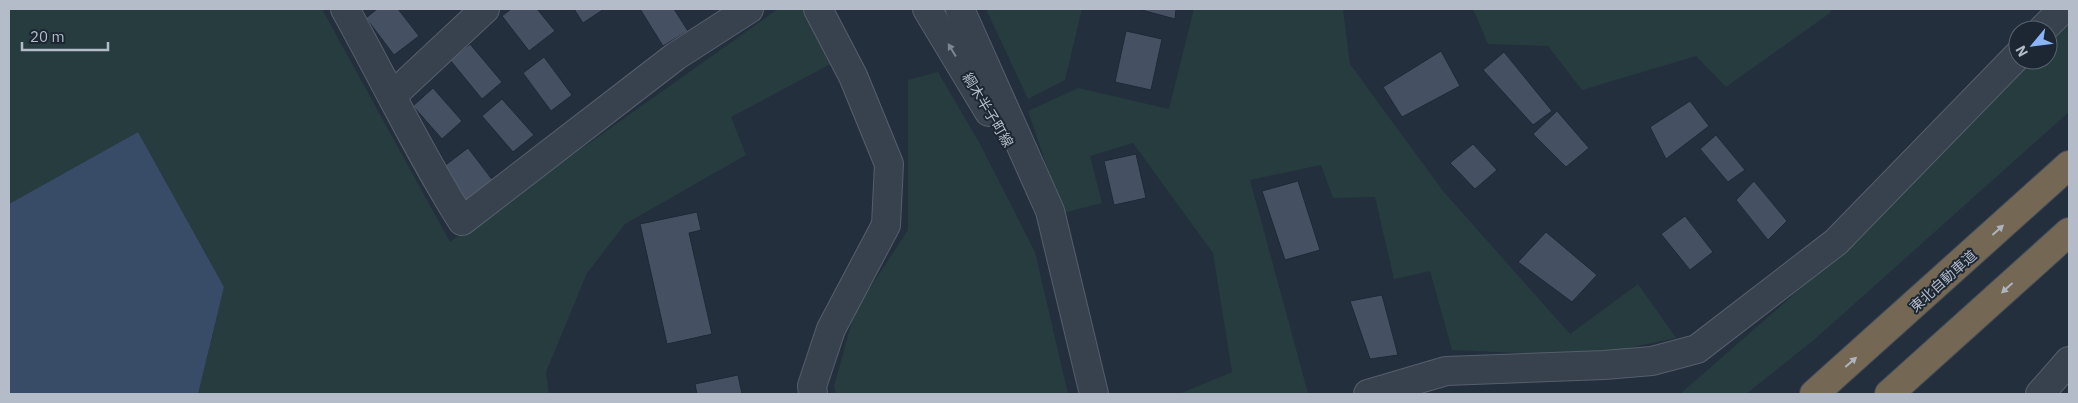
<svg xmlns="http://www.w3.org/2000/svg" width="2078" height="403" font-family="'IBM Plex Sans','Noto Sans JP',sans-serif">
<style>
.green{fill:#263c3f}
.water{fill:#394c67}
.building{fill:#455162;stroke:#1f2835}
.lines{fill:none;stroke-linecap:round;stroke-linejoin:round}
.minor-casing{stroke:#565f6c;stroke-width:30}
.highway-casing{stroke:#434c59;stroke-width:30}
.minor{stroke:#38414e;stroke-width:28}
.highway{stroke:#746855;stroke-width:28}
.oneway{fill:#7c8592}
.oneway2{fill:#aeb4bd}
.labels{text-anchor:middle;dominant-baseline:central;stroke-width:4;stroke-linejoin:round;paint-order:stroke}
.street-label{font-size:14px;fill:#b4bcc9;stroke:#1d2633}
</style>
<rect width="100%" height="100%" fill="#242f3e"/>
<g class="green">
<path d="M9,9h313l128,233 328,-233h30l30,51 -107,57 15,38 -121,69 -38,49 -41,99 3,22h-351l26,-107 -86,-155 -129,72z"/>
<path d="M986,9h96l-17,71 -37,19z"/>
<path d="M1194,9h149l7,55 93,127 127,143 68,-50 38,54 -86,18 -138,-6 -22,-79 -36,8 -19,-82 -42,1 -12,-33 -71,15 58,213 -129,1 53,-22 -19,-119 -80,-110 -43,13 12,47 -39,10 -35,-102 50,-23 91,21z"/>
<path d="M1473,9h359l-2,4 -104,74 -30,-31 -114,34 -34,-44 -60,-2z"/>
<path d="M2069,21v91l-254,227 -69,55h-71h5l168,-147 185,-187h15v-16z"/>
<path d="M938,72l41,70 56,110 33,142h-232l-2,-8 21,-75 53,-81v-150z"/>
</g>
<path class="water" d="M138,132l86,155 -26,107h-189v-190z"/>
<g class="building">
<path d="M377,9h21l21,27 -25,19 -28,-37z"/>
<path d="M511,9h26l18,22 -26,20 -27,-35z"/>
<path d="M574,9h30l-21,14z"/>
<path d="M640,9h34l14,22 -25,15z"/>
<path d="M1138,9h38l-1,10z"/>
<path d="M1126,31l36,8 -11,51 -36,-8z"/>
<path d="M470,44l32,38 -20,17 -32,-39z"/>
<path d="M1441,51l19,35 -58,31 -19,-30z"/>
<path d="M1504,52l48,59 -19,14 -50,-55z"/>
<path d="M544,57l28,38 -21,16 -28,-38z"/>
<path d="M433,88l29,33 -20,18 -29,-33z"/>
<path d="M502,99l32,36 -21,17 -31,-36z"/>
<path d="M1690,101l19,25 -43,33 -16,-32z"/>
<path d="M1557,111l32,37 -23,19 -33,-33z"/>
<path d="M1716,135l29,35 -17,12 -28,-33z"/>
<path d="M1473,144l24,26 -22,19 -25,-26z"/>
<path d="M468,148l26,34 -27,19 -24,-34z"/>
<path d="M1136,154l10,44 -32,7 -10,-44z"/>
<path d="M1298,181l22,69 -35,10 -23,-69z"/>
<path d="M1754,181l33,40 -19,19 -32,-40z"/>
<path d="M697,212l4,18 -12,3 23,101 -45,10 -27,-120z"/>
<path d="M1685,216l28,36 -23,18 -29,-36z"/>
<path d="M1546,232l51,43 -25,27 -54,-40z"/>
<path d="M1382,295l16,60 -28,4 -20,-58z"/>
<path d="M738,375l4,19h-45l-2,-10z"/>
</g>
<g class="lines">
<defs>
<g id="minor">
<path d="M345,9c39,70 74,144 117,212l214,-165 73,-47"/>
<path d="M927,9l62,103"/>
<path d="M960,9l90,202 44,183"/>
<path d="M2042,30l21,-21"/>
<path d="M393,95l92,-86"/>
<path d="M813,394l-1,-8 19,-57 55,-104 3,-61 -36,-88 -35,-67"/>
<path d="M1368,394l78,-23 158,-6 48,-4 45,-12 139,-107 182,-187"/>
<path d="M2040,394l29,-33"/>
</g>
<g id="highway">
<path d="M1814,394l255,-229"/>
<path d="M1889,394l180,-162"/>
</g>
</defs>
<use href="#minor" class="minor-casing"/>
<use href="#highway" class="highway-casing"/>
<use href="#minor" class="minor"/>
<use href="#highway" class="highway"/>
</g>
<defs><path id="oneway-solid" d="M-6-.8H1V-3.2L6.5 0L1 3.2V.8H-6Z" transform="scale(1.25)"/></defs>
<use class="oneway" href="#oneway-solid" transform="translate(952 50) rotate(-121)"/>
<g class="oneway2">
<use href="#oneway-solid" transform="translate(1998 230) rotate(-42)"/>
<use href="#oneway-solid" transform="translate(2007 288) rotate(138)"/>
<use href="#oneway-solid" transform="translate(1851 362) rotate(-41)"/>
</g>
<g class="labels">
<g class="street-label">
<text transform="translate(988 110) rotate(59)">綱木半子町線</text>
<text transform="translate(1943 281) rotate(-42)">東北自動車道</text>
</g>
</g>
<rect width="2078" height="403" fill="none" stroke="#b4bcc9" stroke-width="20"/>
<g transform="translate(2033 45) rotate(241)"><circle r="24" fill="#1d2633" stroke="#59626f"/>
<path d="M0-4L9 19L0 12L-9 19Z" fill="#8ab4f8"/>
<text y="-8" font-size="14" font-weight="bold" text-anchor="middle" fill="#b4bcc9">N</text>
</g>
<path d="M22 42v8h86v-8" fill="none" stroke="#b4bcc9" stroke-width="2.5"/>
<text x="30" y="42" font-size="15" fill="#b4bcc9" stroke="#1d2633" stroke-width="4" paint-order="stroke">20 m</text>
</svg>
